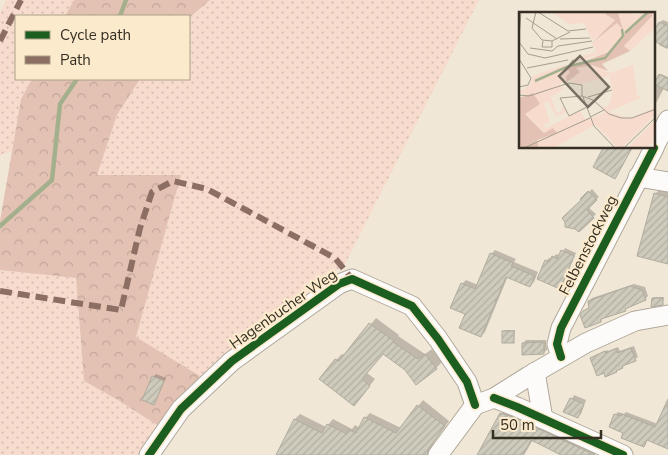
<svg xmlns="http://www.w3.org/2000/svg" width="668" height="455" font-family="'Nunito Sans',sans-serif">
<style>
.grass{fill:url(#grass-dots)}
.forest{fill:url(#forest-crowns)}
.shadow{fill:#0003}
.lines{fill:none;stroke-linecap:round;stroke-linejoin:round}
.stream{stroke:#a4b08d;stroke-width:4.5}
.building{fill:url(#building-hatch);stroke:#b0ac9e}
.minor-casing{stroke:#b0a99c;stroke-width:21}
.minor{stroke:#fdfbf9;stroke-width:19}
.quiet{stroke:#8d6e63;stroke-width:6;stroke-dasharray:12 6;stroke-linecap:butt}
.cycleway-casing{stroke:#fbeacc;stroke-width:11}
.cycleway{stroke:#1b5e20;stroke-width:8}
.labels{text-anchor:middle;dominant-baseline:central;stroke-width:4.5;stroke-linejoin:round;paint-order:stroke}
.street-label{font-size:15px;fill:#352f23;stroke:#fbeacc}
.inset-river{fill:none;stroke:#a4b08d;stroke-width:2.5}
.inset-road{fill:none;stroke:#a59d8e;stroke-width:1}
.view{fill:#766f62;fill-opacity:0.15;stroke:#766f62;stroke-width:2.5}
.inset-edge{fill:none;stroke:#352f23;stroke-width:2.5}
</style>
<defs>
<pattern id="grass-dots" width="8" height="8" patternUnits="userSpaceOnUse" patternTransform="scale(1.25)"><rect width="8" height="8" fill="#f7dcce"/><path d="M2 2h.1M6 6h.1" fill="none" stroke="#d4bdb1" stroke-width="1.8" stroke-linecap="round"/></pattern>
<pattern id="forest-crowns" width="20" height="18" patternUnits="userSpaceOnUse" patternTransform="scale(1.25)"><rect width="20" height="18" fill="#e3c2b3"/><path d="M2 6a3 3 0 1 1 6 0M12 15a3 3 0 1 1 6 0" fill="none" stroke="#c3a79a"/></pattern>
<pattern id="building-hatch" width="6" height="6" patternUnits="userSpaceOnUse" patternTransform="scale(1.25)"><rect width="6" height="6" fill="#cecabc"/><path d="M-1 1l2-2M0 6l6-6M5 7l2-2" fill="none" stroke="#b2aea1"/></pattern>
</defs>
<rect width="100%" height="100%" fill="#f0e7d6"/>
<g class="grass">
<path d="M6,0h68l-9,16h-49v63h16l-11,20 -9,52 -12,5v-144z"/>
<path d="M210,0h269l-134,264 -145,112 -64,-39 45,-162h-84l20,-60 23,-36h49v-61z"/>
<path d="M0,270l76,8 8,103 34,19 42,27 -21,28h-139z"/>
</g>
<g class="forest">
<path d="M74,0h136l-21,18v-2h-124z"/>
<path d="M32,79h108l-23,36 -20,60h84l-45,162 64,39 -40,51 -42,-27 -34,-19 -8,-103 -76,-8v-49l21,-122z"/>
</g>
<g class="shadow">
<path d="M663,20l5,2 -1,27 -8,-4 1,-3v-20z"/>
<path d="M661,74l7,3v11h-4l-10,19v-24z"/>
<path d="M605,148h27l-17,29 -20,-10z"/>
<path d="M592,189l7,8 -11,10 8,7 -17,17 4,-31 -1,-1z"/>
<path d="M660,189l8,2v72l-13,-69z"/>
<path d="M565,248l11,5 -13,31 -3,4 -14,-27 3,-3 3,1 4,-5 4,2z"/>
<path d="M495,250l21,9 -2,3 24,10 -4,10 -4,4 -22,-10 -23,56 -4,4 -15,-22 -4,-30 4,-4 12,5 13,-31z"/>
<path d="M634,284l11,3 3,9 -3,3 -17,7 -3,4 -21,7 -3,4 -17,-10 6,-4 -1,-6 3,-3z"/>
<path d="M654,297h10l-1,5 -1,1 -9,-5z"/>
<path d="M376,318l23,17 -1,1 27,18 7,-5 10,13 -6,6 -30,1 -22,-16 -17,20 8,6 -15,19 -24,-38 6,-6 3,1z"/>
<path d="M505,330h10l-1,12 -11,-11z"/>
<path d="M526,340h20l1,10 -4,3 -20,-10z"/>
<path d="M634,346l4,11 -22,14h-12l-13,-13 16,-8 1,1 10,-4 2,4z"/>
<path d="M156,374l10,4 -10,23 -3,3v-27z"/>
<path d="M574,395l12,5 -5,14 -4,3 -12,-5z"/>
<path d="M423,400l26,21 -15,21 -2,7 -5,6h-144l-5,-2 17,-34 5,-5 26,13 7,-8 19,10 3,-4 5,3 5,-10 5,-5 31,15z"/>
<path d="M668,403v45l-20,-9 -4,6 -19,-13 -10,-17 3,-3 6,2 2,-2 32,12z"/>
<path d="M506,409l91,41 -3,5h-30l-31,-15 -9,15h-46l24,-42z"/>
</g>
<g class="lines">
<g class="stream">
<path d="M120,16l6,-16"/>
<path d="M0,226l52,-46 8,-76 17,-25"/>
</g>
</g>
<g class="building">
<path d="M659,22l9,4v22l-14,-7v-10z"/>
<path d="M659,74l9,5v12l-14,-7z"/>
<path d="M603,148h29l-17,31 -22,-12z"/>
<path d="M588,191l9,9 -10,10 7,8 -15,14 -4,-3 -10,-2v-5l-3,-4 19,-18 -1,-1z"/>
<path d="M654,193l14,4v67l-31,-8z"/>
<path d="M561,250l13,6 -14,33 -23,-10 8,-19 4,2 3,-6 5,3z"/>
<path d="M490,253l23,10 -2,3 24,10 -5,11 -24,-10 -25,60 -22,-9 6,-14 -15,-6 11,-25 14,6z"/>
<path d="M630,286l12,4 4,10 -21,9 1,2 -25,8v3l-16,6 -5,-13 3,-4 6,-3 -1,-7z"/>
<path d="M652,298h11v7l-12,2z"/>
<path d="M369,323l25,18 -1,1 25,17 7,-5 12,15 -21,16 -11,-15 -22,-16 -21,25 8,7 -16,20 -35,-27 16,-20 4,2z"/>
<rect x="502" y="331" width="12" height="12"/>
<path d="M544,342v12l-22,1v-12z"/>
<path d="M631,348l5,13 -14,5 1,2 -7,3 1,1 -12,5 -1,-4 -7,3 -7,-18 15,-7v2l11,-4 1,4z"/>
<path d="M152,376l12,5 -10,24 -12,-5z"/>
<path d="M570,398l14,6 -6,14 -15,-6z"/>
<path d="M668,399v50l-21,-9 -3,7 -23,-9 2,-5 -14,-6 5,-13 7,2 1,-2 33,13z"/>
<path d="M417,405l28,21 -16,22 -2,7h-151l18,-36 28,14 5,-9 20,10 2,-4 7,3 8,-16 32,16z"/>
<path d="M500,413l13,4 82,38h-34l-30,-15 -8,15h-46z"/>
</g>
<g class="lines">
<defs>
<g id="minor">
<path d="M654,147l14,-27"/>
<path d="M638,177l30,5"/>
<path d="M561,357l-4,-13 4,-16 93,-180"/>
<path d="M535,372l8,47"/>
<path d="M494,398l23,9 106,48"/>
<path d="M475,405l19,-7 35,-22 57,-33 49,-22 33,-6"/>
<path d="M149,455l32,-46 51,-48 107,-77 13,-5 60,27 26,33 29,43 8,23"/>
<path d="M438,455l37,-50"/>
</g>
</defs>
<use href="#minor" class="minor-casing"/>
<use href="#minor" class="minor"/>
<g class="quiet">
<path d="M0,41l21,-41"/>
<path d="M0,291l121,19 19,-82 12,-36 21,-11 34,8 128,69 17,21"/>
</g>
<defs>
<g id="cycleway">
<path d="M561,357l-4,-13 4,-16 93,-180"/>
<path d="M494,398l23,9 106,48"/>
<path d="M149,455l32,-46 51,-48 107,-77 13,-5 60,27 26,33 29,43 8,23"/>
</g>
</defs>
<use href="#cycleway" class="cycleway-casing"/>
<use href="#cycleway" class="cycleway"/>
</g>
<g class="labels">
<g class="street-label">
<text transform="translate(588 245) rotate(-63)">Felbenstockweg</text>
<text transform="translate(283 309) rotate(-35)">Hagenbucher Weg</text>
</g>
</g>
<g transform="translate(519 12)">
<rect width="136" height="136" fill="#f0e7d6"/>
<path d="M32,0h57l7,8 -10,12 -13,8 -8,-17 -15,1zM97,0h18l-1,3 14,-3 -13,15 -11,7 -12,17 -40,12 3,-5 22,-6 -4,-9 25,-21 5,6zM133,0h3v16l-25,23 -6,-5 28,-30zM46,53l5,7 -4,5 1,5 -8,2 5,5 -13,8 6,16 5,-2v-5l5,6 -11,4 -8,-14 -4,2 6,18 -6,3 2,3 34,-17 6,9 20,-8 -4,-4 7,-3 4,-15 -4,-14 -26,8 -12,-2 -1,-5 6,-8 10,-3 7,-1 16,8 24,-8 4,30 4,3 -33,14 23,6 23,-10 1,7 -33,33h-5l-4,-5 1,5 -3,-8 -16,-15 -41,23h-15l-2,-8 12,-3 -24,-24 15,-10 -21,-11 12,-8 1,-8zM136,108v21l-9,7h-18z" fill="#f7dcce"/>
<path d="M89,0l10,1 5,17 -6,-7 -25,20 23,-23 -10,-6zM128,0h5v4l-28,30 6,5 -28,13 6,7 -16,-6 -16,3 4,4 -13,10 -1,-5 4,-5 -3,-4 44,-17 12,-17 11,-7zM14,81l7,11 -15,10 19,19 9,-5 4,5 -20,7 2,8h-17l-3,-4v-46z" fill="#e3c2b3"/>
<path class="inset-river" d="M106,21l23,-21M50,54l36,-8 18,-22 -1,-7M16,69l34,-15 5,-6"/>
<path class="inset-road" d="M17,0l-4,16 10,12 10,1 18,-9M19,0l30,19 18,-2M7,6l31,21M0,26l2,-26M41,27l30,-1M24,29l-1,6h10v-6M0,30l9,12 17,4 48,-11M11,36l22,3 6,-5 34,-5M0,47l12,19 -3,7 -9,2M8,56l41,-8M0,83l10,1 40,-13 13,2v11M63,84l11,4 16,14 12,4h11l24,-9M63,84l-22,2 9,18 18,-9M64,85l11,29 21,22M69,85l24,-7M71,105l14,-7M5,136l66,-30M105,136l32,-31"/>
<path class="view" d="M61,44l29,31 -21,20 -29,-31z"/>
<rect width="136" height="136" class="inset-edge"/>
</g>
<rect x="15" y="15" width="175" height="65" fill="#fbeacc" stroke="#ac9f88"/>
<rect x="25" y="31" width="25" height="8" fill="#1b5e20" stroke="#ac9f88"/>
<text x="60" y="40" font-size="15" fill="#352f23">Cycle path</text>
<rect x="25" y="56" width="25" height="8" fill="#8d6e63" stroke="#ac9f88"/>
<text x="60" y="65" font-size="15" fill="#352f23">Path</text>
<path d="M493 430v8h108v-8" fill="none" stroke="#352f23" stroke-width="2.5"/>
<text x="500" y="430" font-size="15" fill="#352f23" stroke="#fbeacc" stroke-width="4" paint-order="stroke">50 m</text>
</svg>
